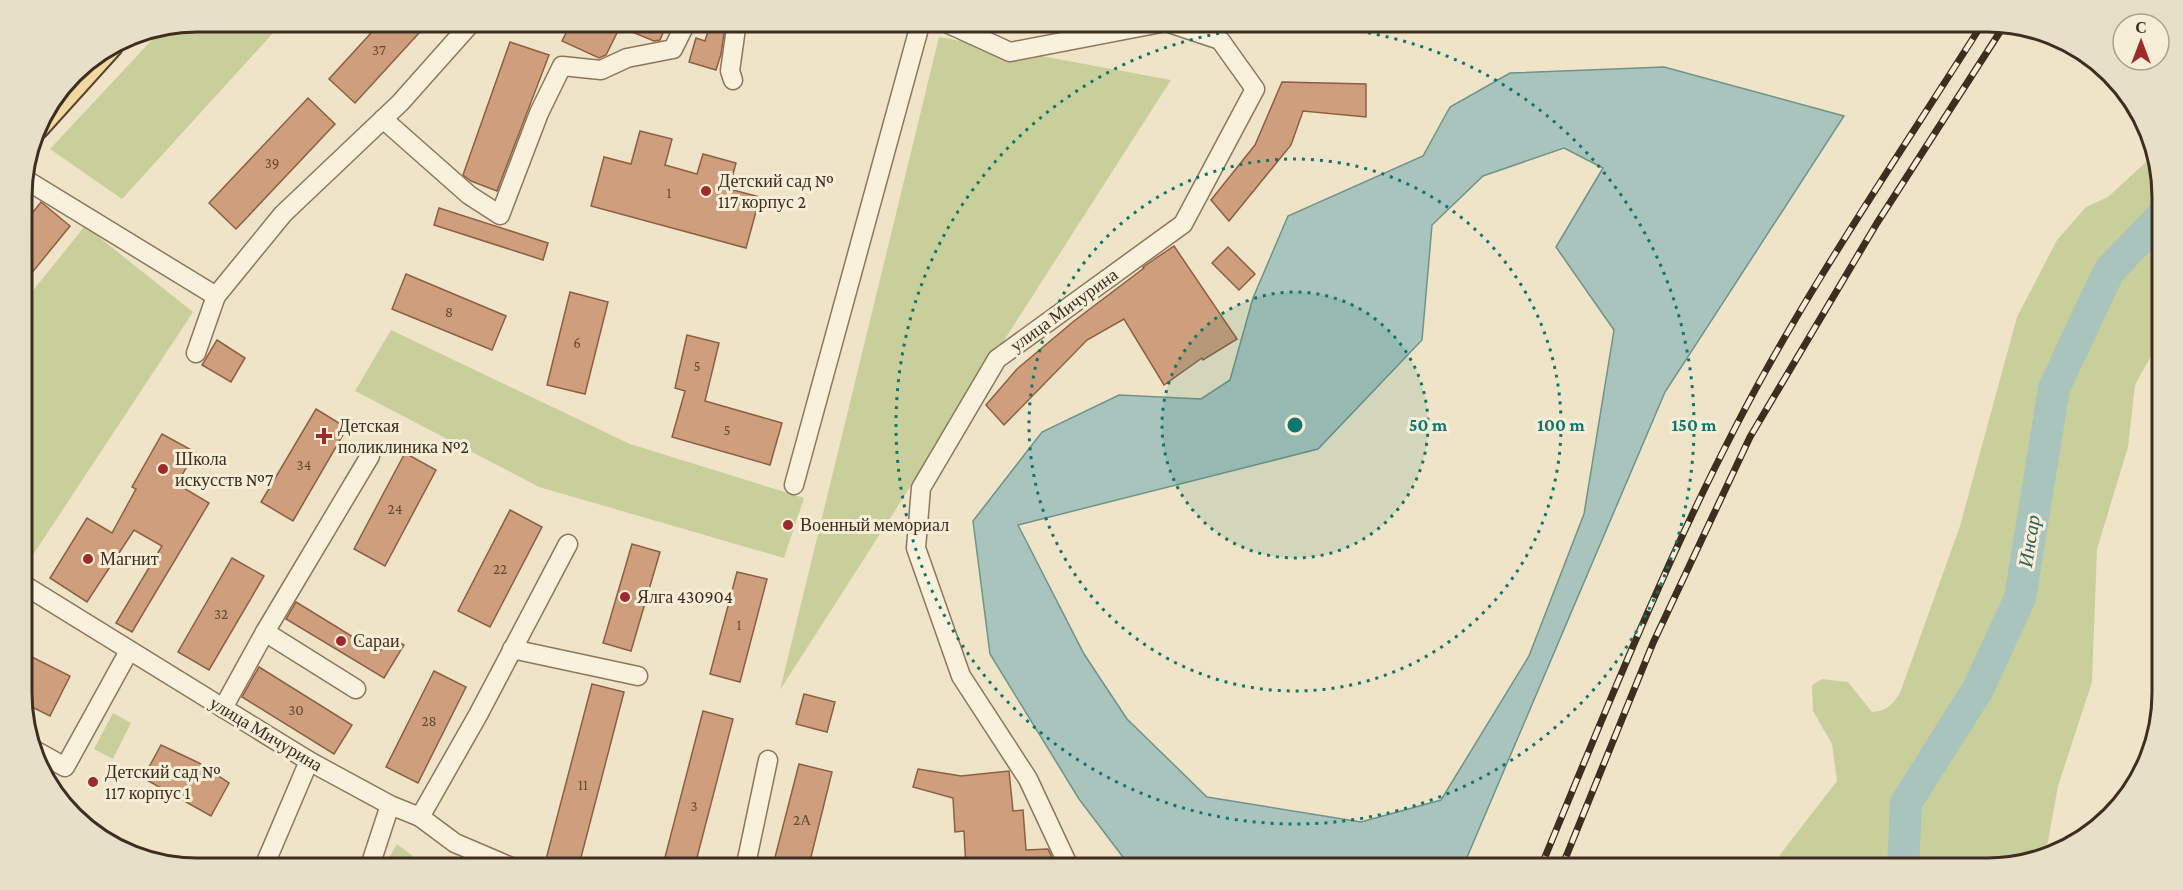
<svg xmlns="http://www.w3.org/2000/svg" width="2183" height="890" font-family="'Crimson Pro',serif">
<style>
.green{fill:#c9cf9b}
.water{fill:#a9c4bc;stroke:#6f938a;stroke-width:1.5;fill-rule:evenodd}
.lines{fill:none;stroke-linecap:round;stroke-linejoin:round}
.river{stroke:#a9c4bc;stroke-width:32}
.building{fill:#cf9f7d;stroke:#8d5f41;stroke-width:1.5}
.minor-casing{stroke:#8d765c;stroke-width:21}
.major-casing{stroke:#5b4430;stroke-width:26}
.minor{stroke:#faf1dc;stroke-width:18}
.major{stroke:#f3d9a0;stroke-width:22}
.rail-casing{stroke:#3d2e20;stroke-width:7}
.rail{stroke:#f7eed8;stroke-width:4.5;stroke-dasharray:14;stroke-linecap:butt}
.ring{fill:none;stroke:#0f766e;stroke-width:3;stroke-dasharray:3 6}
.poi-dot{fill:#9e2a2b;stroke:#f7eed8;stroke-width:2}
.labels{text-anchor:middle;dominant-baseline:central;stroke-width:6;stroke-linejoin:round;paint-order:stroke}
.number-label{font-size:15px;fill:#624a37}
.poi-label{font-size:18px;fill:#3d2e20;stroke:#f7eed8;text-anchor:start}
.street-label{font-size:18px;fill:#3d2e20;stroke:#f7eed8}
.water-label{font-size:20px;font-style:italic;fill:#2f5d5a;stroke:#f7eed8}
.rim{fill:none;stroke:#3d2e20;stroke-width:3}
.centre{fill:#0f766e;stroke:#f7eed8;stroke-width:3}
.ring-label{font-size:18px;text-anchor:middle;font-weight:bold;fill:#0f766e;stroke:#f7eed8;stroke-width:6;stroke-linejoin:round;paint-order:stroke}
</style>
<rect width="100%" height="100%" fill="#f0e4c8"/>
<g class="green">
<path d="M197,21h87l-162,178 -72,-50 113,-121z"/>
<path d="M939,37l232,43 -391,610z"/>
<path d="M2155,160l5,14 1,164 -26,47 -7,62 -31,102 -5,133 -34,104 -13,72 -48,11h-228l68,-88 -5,-37 -19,-33 -1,-26 10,-6 26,3 24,30c15,-1 20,-7 28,-19l60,-167 57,-209 40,-77 29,-33 22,-10 39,-36z"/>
<path d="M85,226l108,86 -170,258 -1,-266z"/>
<path d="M391,330l239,114 174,54 -20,60 -245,-71 -184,-96z"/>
<path d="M113,713l18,10 -18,36 -19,-10z"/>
<path d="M397,844l33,25h-20l-25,-5z"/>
</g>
<path class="water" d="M1664,67l180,49 -179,276 -203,477h-330l-53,-70 -89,-145 -17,-133 69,-89 77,-37 82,4 29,-19 23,-82 35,-82 135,-60 27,-49 60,-34zM1564,148l39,20 -47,79 58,83 -30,184 -55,142 -88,144 -80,22 -154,-25 -80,-78 -43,-65 -66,-129 300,-76 104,-109 10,-115 51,-49z"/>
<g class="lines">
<path class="river" d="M1903,869l3,-66 72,-114 42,-91 34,-210 55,-117 52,-54"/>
</g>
<g class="building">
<path d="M382,21h48l-75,82 -26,-24z"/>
<path d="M572,21h96l-8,19 -6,1 -34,-14 -14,28 -7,3 -37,-17z"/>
<path d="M711,21h15l-5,33 -5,16 -27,-8 7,-24 9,3z"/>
<path d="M510,42l39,13 -52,136 -26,-10 -8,-6z"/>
<path d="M1282,82l84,2v33l-63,-6 -12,34 -62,76 -18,-21 44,-55z"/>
<path d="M308,98l27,26 -99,105 -27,-26z"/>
<path d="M640,131l32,8 -7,26 32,9 6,-20 33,9 -7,26 31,8 -14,51 -155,-42 13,-49 27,7z"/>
<path d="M41,202l29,24 -48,59v-59z"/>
<path d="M439,208l109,35 -5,17 -109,-35z"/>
<path d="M1174,246l63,93 -34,21 -1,-2 -38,27 -40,-66 -37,21 -83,85 -18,-20 31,-36 57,-48 70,-53 -1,-1z"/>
<path d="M1228,247l27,27 -16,16 -27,-27z"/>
<path d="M406,274l100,42 -14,34 -100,-41z"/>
<path d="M570,292l38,10 -23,92 -38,-9z"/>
<path d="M687,335l32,8 -14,58 77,22 -12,42 -98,-28 13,-46 -10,-3z"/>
<path d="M217,340l28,18 -14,24 -29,-17z"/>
<path d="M316,409l31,19 -54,93 -32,-19z"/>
<path d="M162,434l33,18 -18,32 32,19 -77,129 -16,-9 46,-77 -28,-16 -47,72 -37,-24 37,-60 25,15 24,-44 -4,-2z"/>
<path d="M405,453l31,17 -51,96 -31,-17z"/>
<path d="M510,510l32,17 -52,100 -32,-16z"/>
<path d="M632,544l28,8 -29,99 -28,-8z"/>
<path d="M232,558l32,18 -55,94 -31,-18z"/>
<path d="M737,572l30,7 -27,103 -30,-8z"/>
<path d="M296,602l83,51 10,-17 15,9 -20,33 -98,-59z"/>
<path d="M24,653l46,23 -20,40 -26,-13z"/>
<path d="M259,667l93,58 -18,29 -92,-57z"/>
<path d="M434,671l32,16 -48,96 -32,-16z"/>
<path d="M592,684l32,8 -46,177h-26l-8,-2z"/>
<path d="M804,694l31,8 -8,30 -31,-8z"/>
<path d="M703,711l30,8 -39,150h-32z"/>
<path d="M161,745l38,18 30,20 -18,33 -68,-38z"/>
<path d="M799,764l33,8 -24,97h-36z"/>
<path d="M918,769l43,7 48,-5 4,40 10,-1 3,40 22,-1 3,6 1,14h-86l-2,-38 -9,1 -2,-34 -40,-11z"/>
</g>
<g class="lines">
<defs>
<g id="minor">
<path d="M942,21l68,31 156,-30 54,18 35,49 -72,135 -186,135 -76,129 -5,60 45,128 67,103 42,90"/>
<path d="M733,80l-3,-9 7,-50"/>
<path d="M383,119l86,76 31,20 39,-102 23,-47 39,4 26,-12 46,-9 14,-28"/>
<path d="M23,178l193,118"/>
<path d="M196,353l20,-57 67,-82 117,-111 73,-82"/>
<path d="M794,485l127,-464"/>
<path d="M24,585l285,176 81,44 30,12 35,26 61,26"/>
<path d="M265,632l91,57"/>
<path d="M512,649l126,27"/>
<path d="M223,708l42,-76 105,-176"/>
<path d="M36,751l29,16 64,-116"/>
<path d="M420,817l58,-102 90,-171"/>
<path d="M263,869l46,-108"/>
<path d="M369,869l21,-64"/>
<path d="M745,869l23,-109"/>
</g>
<path id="major" d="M37,128l74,-82"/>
</defs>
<use href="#minor" class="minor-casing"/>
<use href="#major" class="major-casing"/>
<use href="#minor" class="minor"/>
<use href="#major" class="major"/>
<defs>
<g id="rail">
<path d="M1540,869c62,-149 121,-298 195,-441 72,-140 165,-274 249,-407"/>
<path d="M1561,869l92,-226 97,-206 127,-214 128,-199"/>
</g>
</defs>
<use href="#rail" class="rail-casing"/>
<use href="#rail" class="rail"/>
</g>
<circle cx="1295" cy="425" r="133" fill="#0f766e" fill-opacity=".12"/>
<g class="ring">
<circle cx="1295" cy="425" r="133"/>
<circle cx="1295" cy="425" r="266"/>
<circle cx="1295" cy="425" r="399"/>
</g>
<g class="poi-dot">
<circle cx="706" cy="191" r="6"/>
<path d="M321 427h6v6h6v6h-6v6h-6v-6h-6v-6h6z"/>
<circle cx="163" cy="469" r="6"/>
<circle cx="788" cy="525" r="6"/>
<circle cx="88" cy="559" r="6"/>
<circle cx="625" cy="597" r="6"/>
<circle cx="341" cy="641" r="6"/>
<circle cx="93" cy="782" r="6"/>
</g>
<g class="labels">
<g class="number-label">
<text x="379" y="50">37</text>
<text x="272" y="163">39</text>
<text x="669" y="193">1</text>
<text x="449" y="312">8</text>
<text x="577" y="343">6</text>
<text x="697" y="366">5</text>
<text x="727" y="430">5</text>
<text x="304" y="465">34</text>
<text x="395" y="509">24</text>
<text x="500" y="569">22</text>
<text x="221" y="614">32</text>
<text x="739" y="625">1</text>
<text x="296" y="710">30</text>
<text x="429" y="721">28</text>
<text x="583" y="785">11</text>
<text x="694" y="806">3</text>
<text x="802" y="820">2А</text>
</g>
<g class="poi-label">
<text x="718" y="181">Детский сад №<tspan x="718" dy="21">117 корпус 2</tspan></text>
<text x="338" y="426">Детская<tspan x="338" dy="21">поликлиника №2</tspan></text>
<text x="175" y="459">Школа<tspan x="175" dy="21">искусств №7</tspan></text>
<text x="800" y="525">Военный мемориал</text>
<text x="100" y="559">Магнит</text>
<text x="637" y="597">Ялга 430904</text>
<text x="353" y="641">Сараи</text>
<text x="105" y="772">Детский сад №<tspan x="105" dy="21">117 корпус 1</tspan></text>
</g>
<g class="street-label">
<text transform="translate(1064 310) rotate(-36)">улица Мичурина</text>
<text transform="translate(266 734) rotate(31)">улица Мичурина</text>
</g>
<g class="water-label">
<text transform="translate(2029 541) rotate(-81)">Инсар</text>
</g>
</g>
<path d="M0 0H2183V890H0ZM197 32H1987A165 165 0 0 1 2152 197V693A165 165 0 0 1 1987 858H197A165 165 0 0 1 32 693V197A165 165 0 0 1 197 32Z" fill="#e8dfc9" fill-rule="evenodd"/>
<path class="rim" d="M197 32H1987A165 165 0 0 1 2152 197V693A165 165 0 0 1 1987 858H197A165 165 0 0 1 32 693V197A165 165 0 0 1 197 32Z"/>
<circle cx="1295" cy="425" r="9" class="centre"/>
<g class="ring-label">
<text x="1428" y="431">50 m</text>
<text x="1561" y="431">100 m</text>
<text x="1694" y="431">150 m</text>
</g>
<g transform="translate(2141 42)"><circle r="28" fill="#f7eed8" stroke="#ada18e" stroke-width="1.5"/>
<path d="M0-4.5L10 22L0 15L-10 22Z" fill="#9e2a2b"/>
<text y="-9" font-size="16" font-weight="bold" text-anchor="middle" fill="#3d2e20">С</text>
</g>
</svg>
